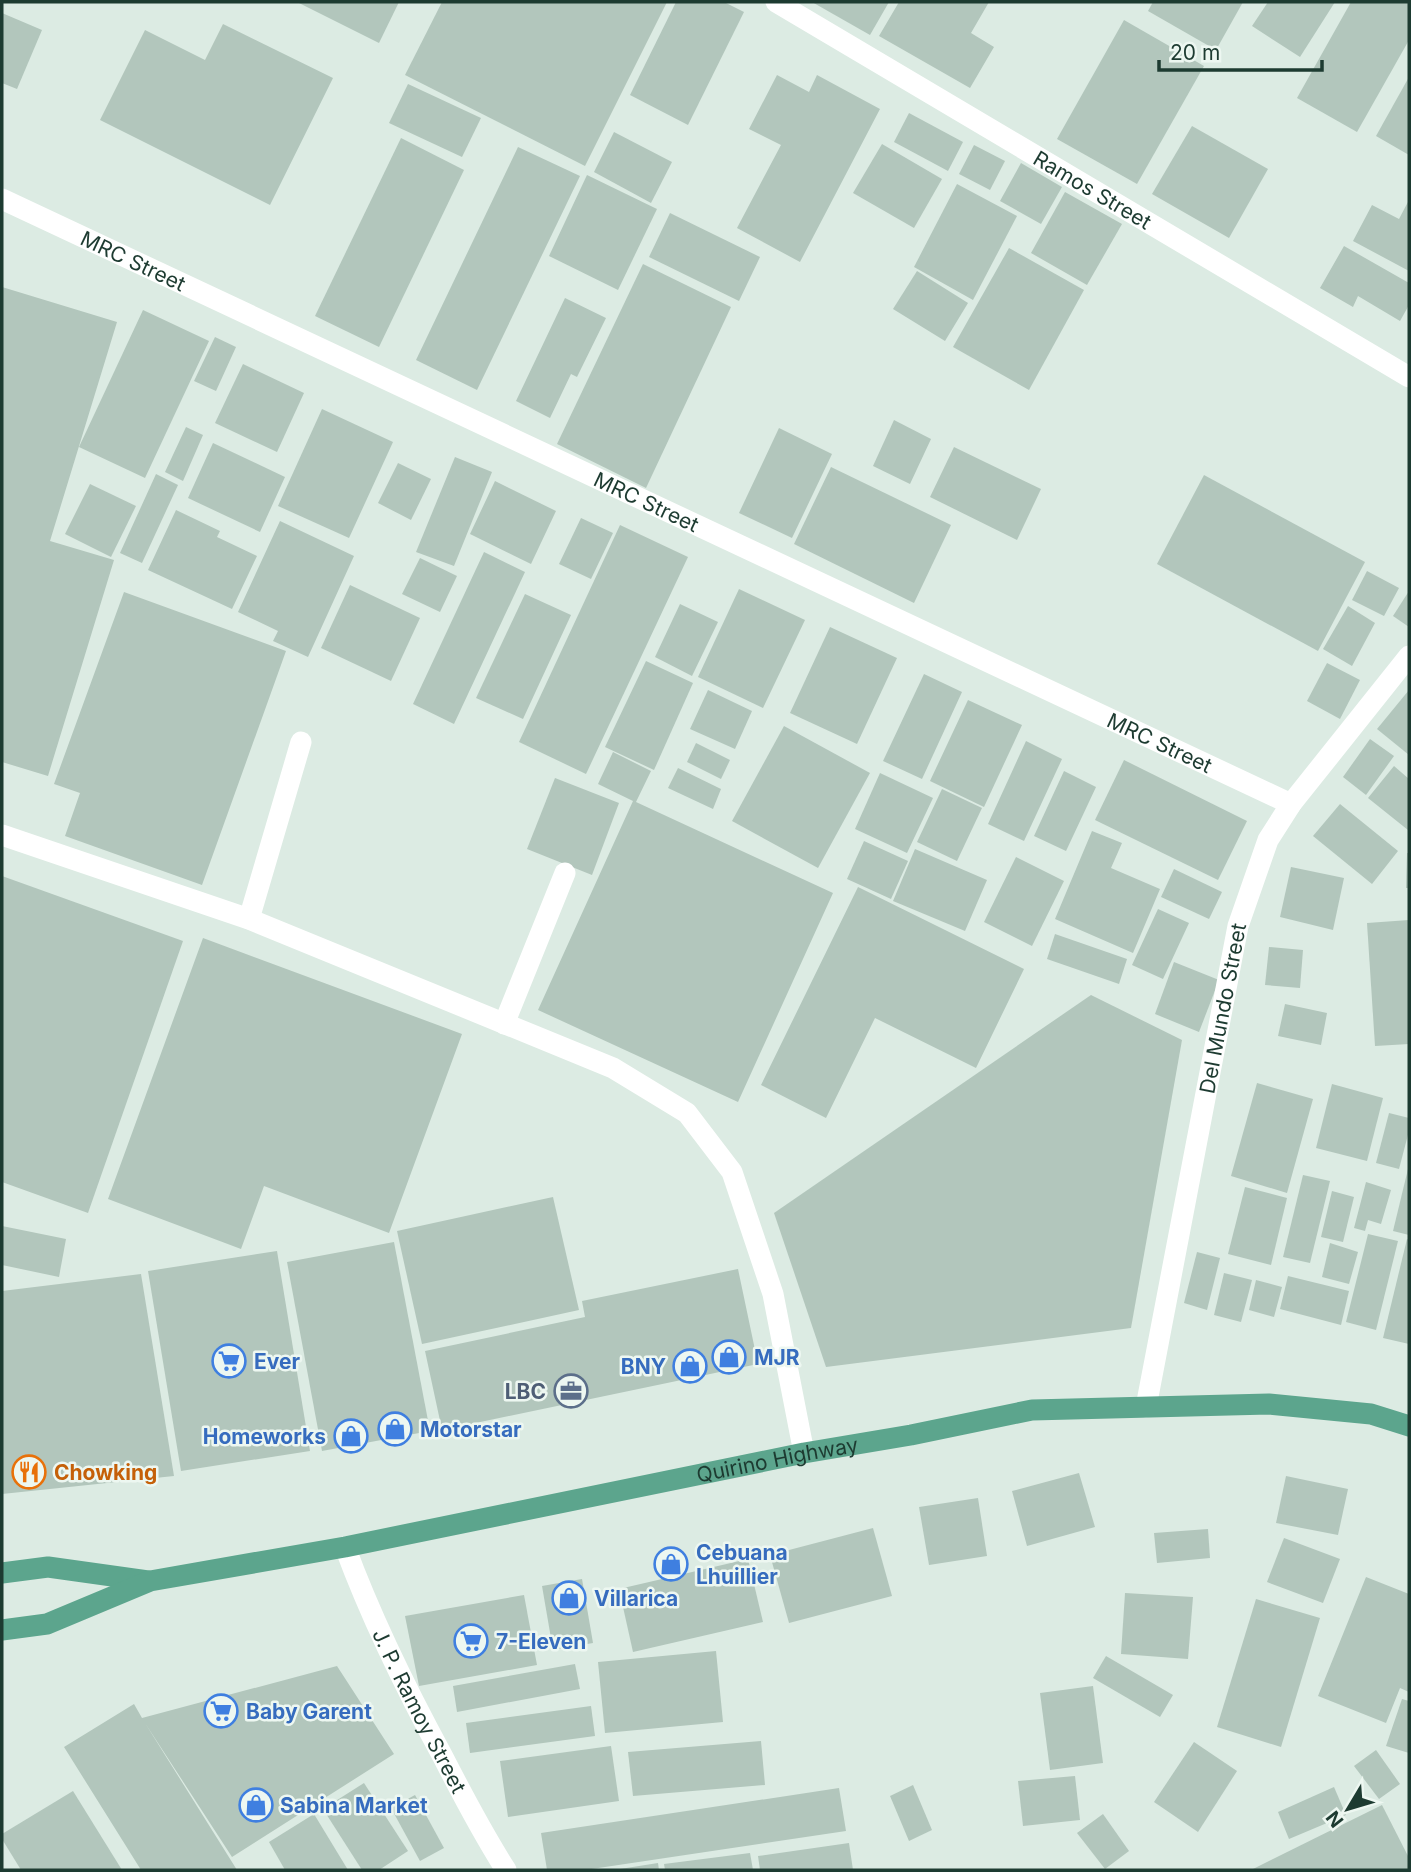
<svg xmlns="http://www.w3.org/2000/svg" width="1411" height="1872" font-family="Inter,sans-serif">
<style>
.building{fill:#b2c6bc}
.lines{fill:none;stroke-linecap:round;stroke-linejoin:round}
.minor{stroke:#fff;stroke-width:21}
.major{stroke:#5ca58d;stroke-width:21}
.labels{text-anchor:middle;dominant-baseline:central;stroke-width:5;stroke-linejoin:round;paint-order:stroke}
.street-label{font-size:21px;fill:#1d3b31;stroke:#edf7f1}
.shop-label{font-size:21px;font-weight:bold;fill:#366cbe;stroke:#edf7f1;text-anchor:start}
.service-label{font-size:21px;font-weight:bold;fill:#4e5e75;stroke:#edf7f1;text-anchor:end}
.food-label{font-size:21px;font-weight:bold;fill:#c56008;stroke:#edf7f1;text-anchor:start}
</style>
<rect width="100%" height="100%" fill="#dcebe3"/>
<g class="building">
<path d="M297,2h102l-20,41z"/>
<path d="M442,2h225l-82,164 -180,-91z"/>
<path d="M676,2h48l20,10 -56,113 -58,-30z"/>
<path d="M812,2h77l-19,33z"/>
<path d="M899,2h90l-18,31 23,14 -24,41 -91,-52z"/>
<path d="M1153,2h90l-27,48 -68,-39z"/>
<path d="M1268,2h67l-35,55 -48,-31z"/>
<path d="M1351,2h58v38l-52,92 -60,-34z"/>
<path d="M2,13l40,17 -25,59 -15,-6z"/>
<path d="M1124,20l80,46 -67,118 -80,-45z"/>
<path d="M223,24l110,54 -63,127 -170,-85 45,-90 60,30z"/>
<path d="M777,75l32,17 8,-17 63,34 -80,153 -63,-34 44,-83 -32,-16z"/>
<path d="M1409,77v78l-33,-19z"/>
<path d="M408,84l73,34 -19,39 -73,-34z"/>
<path d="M909,113l54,29 -15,29 -54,-29z"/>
<path d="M1192,126l76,43 -39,69 -77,-44z"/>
<path d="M614,132l58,30 -21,41 -57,-31z"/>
<path d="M401,138l63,32 -85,177 -64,-31z"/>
<path d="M882,144l60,35 -28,49 -61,-35z"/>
<path d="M974,145l31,16 -15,29 -31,-16z"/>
<path d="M518,147l62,29 -103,214 -61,-30z"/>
<path d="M1021,163l41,24 -21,37 -41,-23z"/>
<path d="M587,175l70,34 -39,81 -69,-34z"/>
<path d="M957,184l60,32 -44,84 -59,-33z"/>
<path d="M1065,192l57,32 -35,61 -56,-32z"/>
<path d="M1409,200v71l-56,-30 19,-36 27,14z"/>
<path d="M670,213l90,44 -21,44 -90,-44z"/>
<path d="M1344,246l65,37v22l-9,16 -42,-25 -5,11 -33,-19z"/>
<path d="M1009,248l75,42 -55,100 -76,-43z"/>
<path d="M643,264l88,43 -85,181 -89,-44z"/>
<path d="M917,271l51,32 -23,38 -52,-32z"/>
<path d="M2,287l115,35 -67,219 64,19 -66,216 -46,-14z"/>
<path d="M565,298l41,20 -29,59 -6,-3 -21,44 -34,-17z"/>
<path d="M143,310l66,31 -64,137 -66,-31z"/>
<path d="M215,337l21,10 -20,44 -22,-10z"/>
<path d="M243,364l61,29 -27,59 -62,-29z"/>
<path d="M322,409l71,33 -44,96 -71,-32z"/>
<path d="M894,420l37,19 -21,45 -37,-18z"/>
<path d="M186,427l17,8 -20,46 -18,-9z"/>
<path d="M779,428l53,26 -40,84 -53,-25z"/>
<path d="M213,443l72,34 -25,55 -72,-34z"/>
<path d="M954,447l87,42 -24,51 -87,-43z"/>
<path d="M455,457l37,15 -38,94 -38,-14z"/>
<path d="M398,463l33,16 -20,41 -33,-17z"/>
<path d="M831,467l120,58 -37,78 -120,-59z"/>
<path d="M156,474l22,11 -36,78 -22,-10z"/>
<path d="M1204,475l161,87 -47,89 -161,-87z"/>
<path d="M495,481l61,30 -25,53 -61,-30z"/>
<path d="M90,484l46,22 -25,51 -46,-23z"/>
<path d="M176,510l44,21 -3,6 40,19 -25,53 -84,-39z"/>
<path d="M581,518l32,15 -22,46 -32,-15z"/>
<path d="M280,521l74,35 -46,101 -35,-16 5,-10 -40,-19z"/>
<path d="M620,525l68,32 -102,217 -67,-32z"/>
<path d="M484,552l41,20 -71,152 -41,-20z"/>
<path d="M420,558l37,18 -17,36 -38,-18z"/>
<path d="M1367,571l32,17 -15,28 -32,-16z"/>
<path d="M350,585l70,33 -29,63 -70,-33z"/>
<path d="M739,589l66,31 -42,88 -65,-31z"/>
<path d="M1409,591v36l-16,-11z"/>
<path d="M124,592l162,59 -84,234 -137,-49 15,-43 -26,-9z"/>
<path d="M525,594l46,21 -48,104 -47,-21z"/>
<path d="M680,604l38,18 -26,54 -37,-19z"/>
<path d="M1348,606l27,17 -23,43 -29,-17z"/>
<path d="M830,627l67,31 -40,86 -67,-31z"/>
<path d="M646,661l47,22 -39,87 -49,-23z"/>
<path d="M1327,663l33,17 -20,39 -33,-18z"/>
<path d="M924,674l38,18 -40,87 -39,-18z"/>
<path d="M708,690l44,21 -17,38 -45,-20z"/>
<path d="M1409,690v65l-32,-26z"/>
<path d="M968,700l54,25 -38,82 -54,-26z"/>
<path d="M784,726l86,47 -52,95 -86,-47z"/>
<path d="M1370,739l24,17 -28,39 -23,-18z"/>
<path d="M1026,741l36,18 -38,82 -36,-17z"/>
<path d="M696,743l34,17 -9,19 -34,-17z"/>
<path d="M613,752l38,19 -15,31 197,91 -95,209 -200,-92 95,-209 -35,-17z"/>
<path d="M1124,760l123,61 -29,59 -123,-60z"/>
<path d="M1394,766l15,13 -1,51 -40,-32z"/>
<path d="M678,768l43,21 -8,20 -45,-21z"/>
<path d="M1064,771l32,16 -30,64 -32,-15z"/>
<path d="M880,773l53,25 -26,55 -52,-24z"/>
<path d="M555,778l64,25 -27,72 -65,-26z"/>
<path d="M942,789l40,19 -25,53 -40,-19z"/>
<path d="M1340,804l58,47 -26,33 -59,-48z"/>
<path d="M1092,831l30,12 -11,25 49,21 -27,64 -78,-34z"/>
<path d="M864,841l44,20 -17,38 -44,-20z"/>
<path d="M915,849l72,31 -22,51 -72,-30z"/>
<path d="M1407,853h2v35h-3z"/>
<path d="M1016,857l48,24 -32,65 -48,-24z"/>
<path d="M1291,867l53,11 -11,52 -53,-13z"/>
<path d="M1174,869l48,23 -13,27 -48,-22z"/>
<path d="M2,876l181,65 -95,272 -86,-31z"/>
<path d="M858,887l166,82 -48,99 -101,-50 -49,100 -65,-33z"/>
<path d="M1158,909l31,14 -26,56 -31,-14z"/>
<path d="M1409,920v124l-34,2 -8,-123z"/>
<path d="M1055,934l72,25 -8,25 -72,-25z"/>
<path d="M203,938l259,96 -73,199 -125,-47 -23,63 -133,-50z"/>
<path d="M1269,947l34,3 -3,38 -35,-3z"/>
<path d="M1174,962l45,18 -20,52 -44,-18z"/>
<path d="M1091,995l91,45 -51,288 -305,39 -52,-154z"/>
<path d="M1285,1004l42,9 -6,32 -43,-9z"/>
<path d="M1257,1083l56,16 -26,94 -56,-17z"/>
<path d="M1332,1084l51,14 -16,63 -51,-13z"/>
<path d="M1389,1113l20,5v13l-10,38 -23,-6z"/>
<path d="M1408,1169h1v66l-16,-4z"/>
<path d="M1303,1175l27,6 -20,82 -27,-6z"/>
<path d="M1366,1182l25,8 -10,34 -13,-4 -3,11 -11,-3z"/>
<path d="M1245,1187l42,11 -16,67 -43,-11z"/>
<path d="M1332,1191l22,6 -11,45 -22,-5z"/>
<path d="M553,1197l26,113 -157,34 -25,-113z"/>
<path d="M2,1226l64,13 -7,38 -57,-12z"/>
<path d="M1368,1234l30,7 -22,89 -30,-8z"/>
<path d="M1407,1239l2,1v104l-26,-6z"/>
<path d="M394,1242l36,189 -108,20 -35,-189z"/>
<path d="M1330,1243l28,9 -9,32 -27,-7z"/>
<path d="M277,1251l33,200 -129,20 -33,-200z"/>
<path d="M1197,1252l23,6 -13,52 -23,-7z"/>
<path d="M738,1269l20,95 -316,66 -17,-79 160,-34 -3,-16z"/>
<path d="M1224,1273l28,7 -11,42 -27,-7z"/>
<path d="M141,1274l33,202 -172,18v-203z"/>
<path d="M1288,1276l61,15 -8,34 -61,-16z"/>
<path d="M1256,1280l26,7 -8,30 -25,-7z"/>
<path d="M1079,1473l16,54 -68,19 -15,-55z"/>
<path d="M1286,1476l62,13 -10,46 -62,-12z"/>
<path d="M978,1498l9,58 -58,9 -10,-58z"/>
<path d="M873,1528l19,68 -103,27 -19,-68z"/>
<path d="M1208,1529l2,29 -53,5 -3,-30z"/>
<path d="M1284,1538l56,21 -17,44 -56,-21z"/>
<path d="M748,1559l15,63 -130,30 -14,-63z"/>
<path d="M1366,1577l43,17v98l-9,-4 -14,35 -68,-27z"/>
<path d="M582,1579l11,64 -40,7 -11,-64z"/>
<path d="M1125,1593l68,4 -5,62 -67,-5z"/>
<path d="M524,1595l13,70 -118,21 -14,-70z"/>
<path d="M1256,1599l64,19 -39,129 -64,-20z"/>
<path d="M716,1651l7,71 -118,11 -7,-71z"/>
<path d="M1106,1656l67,39 -13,22 -67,-39z"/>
<path d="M575,1664l5,25 -123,23 -4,-26z"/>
<path d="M337,1666l57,88 -162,103 -87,-134 92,147h-96l-77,-123 70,-43 8,14z"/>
<path d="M1093,1686l10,77 -53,7 -10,-77z"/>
<path d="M1402,1699l7,2v52l-23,-7z"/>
<path d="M591,1706l4,30 -125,17 -4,-30z"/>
<path d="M761,1741l4,44 -132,11 -5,-44z"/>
<path d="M1194,1742l43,29 -39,61 -44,-30z"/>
<path d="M611,1746l8,55 -111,16 -8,-56z"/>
<path d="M1376,1750l24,34 -21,15 -25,-33z"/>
<path d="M1075,1776l5,44 -57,6 -5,-45z"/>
<path d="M364,1783l44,68 -29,19h-17l-39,-61z"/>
<path d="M913,1785l19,45 -23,11 -19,-45z"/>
<path d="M1334,1787l12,28 -57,24 -11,-27z"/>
<path d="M839,1788l7,43 -261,39h-38l-6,-37z"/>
<path d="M73,1791l49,79h-101l-19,-31v-5z"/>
<path d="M415,1795l29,53 -24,13 -29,-53z"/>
<path d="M1382,1805l27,53v12h-158z"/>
<path d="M314,1814l34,56h-63l-16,-28z"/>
<path d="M1103,1814l26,37 -24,18 -28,-36z"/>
<path d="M849,1843l4,27h-93l-2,-14z"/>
<path d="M750,1853l3,17h-88l-1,-6z"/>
<path d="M658,1863l1,7h-39v-1z"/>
</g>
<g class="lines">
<g class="minor">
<path id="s1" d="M776,2l633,375"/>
<path id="s2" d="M2,199l1289,605"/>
<path d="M2,835l247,84 364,149 74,45 45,59 41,122 31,159"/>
<path d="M249,919l52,-177"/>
<path d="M504,1024l61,-151"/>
<path id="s3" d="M1146,1407l92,-481 30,-86 23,-36 118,-148"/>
<path id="s4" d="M345,1547c27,73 61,142 98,210 20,39 40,77 63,113"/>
</g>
<g class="major">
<path d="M2,1573l46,-6 100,14"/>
<path id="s5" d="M2,1630l45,-6 103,-43 195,-34 459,-94 107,-18 121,-25 237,-6 102,10 38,12"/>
</g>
</g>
<defs>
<symbol id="shop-ring" viewBox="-11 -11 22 22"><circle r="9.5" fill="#edf7f1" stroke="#3f7fe0" stroke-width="1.5"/><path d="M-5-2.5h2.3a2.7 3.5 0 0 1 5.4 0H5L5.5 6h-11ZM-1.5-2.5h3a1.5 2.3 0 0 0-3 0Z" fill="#3f7fe0"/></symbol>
<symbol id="supermarket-ring" viewBox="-11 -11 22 22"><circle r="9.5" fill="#edf7f1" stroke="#3f7fe0" stroke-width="1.5"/><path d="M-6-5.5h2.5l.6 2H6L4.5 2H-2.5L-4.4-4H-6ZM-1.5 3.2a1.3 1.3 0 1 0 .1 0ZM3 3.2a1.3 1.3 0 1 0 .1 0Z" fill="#3f7fe0"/></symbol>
<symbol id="office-ring" viewBox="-11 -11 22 22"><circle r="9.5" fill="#edf7f1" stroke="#5c6f8a" stroke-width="1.5"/><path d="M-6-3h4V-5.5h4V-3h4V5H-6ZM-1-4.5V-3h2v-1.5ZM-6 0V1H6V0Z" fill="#5c6f8a"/></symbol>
<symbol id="restaurant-ring" viewBox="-11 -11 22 22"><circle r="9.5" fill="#edf7f1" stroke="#e8710a" stroke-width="1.5"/><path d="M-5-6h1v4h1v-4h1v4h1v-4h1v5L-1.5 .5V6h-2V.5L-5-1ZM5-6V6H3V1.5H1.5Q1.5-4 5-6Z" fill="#e8710a"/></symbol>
</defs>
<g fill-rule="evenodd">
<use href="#shop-ring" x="710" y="1338" width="38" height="38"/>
<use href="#supermarket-ring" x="210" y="1342" width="38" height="38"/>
<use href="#shop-ring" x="671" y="1347" width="38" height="38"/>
<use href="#office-ring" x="552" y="1372" width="38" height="38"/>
<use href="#shop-ring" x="376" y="1410" width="38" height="38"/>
<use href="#shop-ring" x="332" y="1417" width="38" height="38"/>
<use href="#restaurant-ring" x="10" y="1453" width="38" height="38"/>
<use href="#shop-ring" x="652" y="1545" width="38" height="38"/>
<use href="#shop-ring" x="550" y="1579" width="38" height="38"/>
<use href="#supermarket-ring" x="452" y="1622" width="38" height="38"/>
<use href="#supermarket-ring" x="202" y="1692" width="38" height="38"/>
<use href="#shop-ring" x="237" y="1786" width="38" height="38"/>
</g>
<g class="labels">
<g class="street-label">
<text stroke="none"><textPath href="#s1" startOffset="368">Ramos Street</textPath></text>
<text stroke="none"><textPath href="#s2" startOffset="145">MRC Street</textPath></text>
<text stroke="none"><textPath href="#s2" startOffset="712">MRC Street</textPath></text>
<text stroke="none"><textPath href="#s2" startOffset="1279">MRC Street</textPath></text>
<text stroke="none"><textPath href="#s3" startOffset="406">Del Mundo Street</textPath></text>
<text stroke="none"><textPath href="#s5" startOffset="796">Quirino Highway</textPath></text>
<text stroke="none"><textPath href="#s4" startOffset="180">J. P. Ramoy Street</textPath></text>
</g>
<g class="shop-label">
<text x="754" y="1357">MJR</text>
<text x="254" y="1361">Ever</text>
<text x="666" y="1366" text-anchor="end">BNY</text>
<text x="420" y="1429">Motorstar</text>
<text x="326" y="1436" text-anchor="end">Homeworks</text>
<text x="696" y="1552">Cebuana<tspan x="696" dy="24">Lhuillier</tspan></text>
<text x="594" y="1598">Villarica</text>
<text x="496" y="1641">7-Eleven</text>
<text x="246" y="1711">Baby Garent</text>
<text x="280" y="1805">Sabina Market</text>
</g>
<g class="service-label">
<text x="546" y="1391">LBC</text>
</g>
<g class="food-label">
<text x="54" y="1472">Chowking</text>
</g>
</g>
<rect width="1411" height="1872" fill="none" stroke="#1d3b31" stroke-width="7"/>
<g transform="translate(1348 1809) rotate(232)" stroke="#edf7f1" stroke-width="5" paint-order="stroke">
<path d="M0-5L12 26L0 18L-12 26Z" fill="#1d3b31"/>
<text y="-10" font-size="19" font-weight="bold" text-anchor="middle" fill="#1d3b31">N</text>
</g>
<path d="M1159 60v10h163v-10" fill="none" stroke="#1d3b31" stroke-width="3.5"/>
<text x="1170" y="60" font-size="21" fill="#1d3b31" stroke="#edf7f1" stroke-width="5" paint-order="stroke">20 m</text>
</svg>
